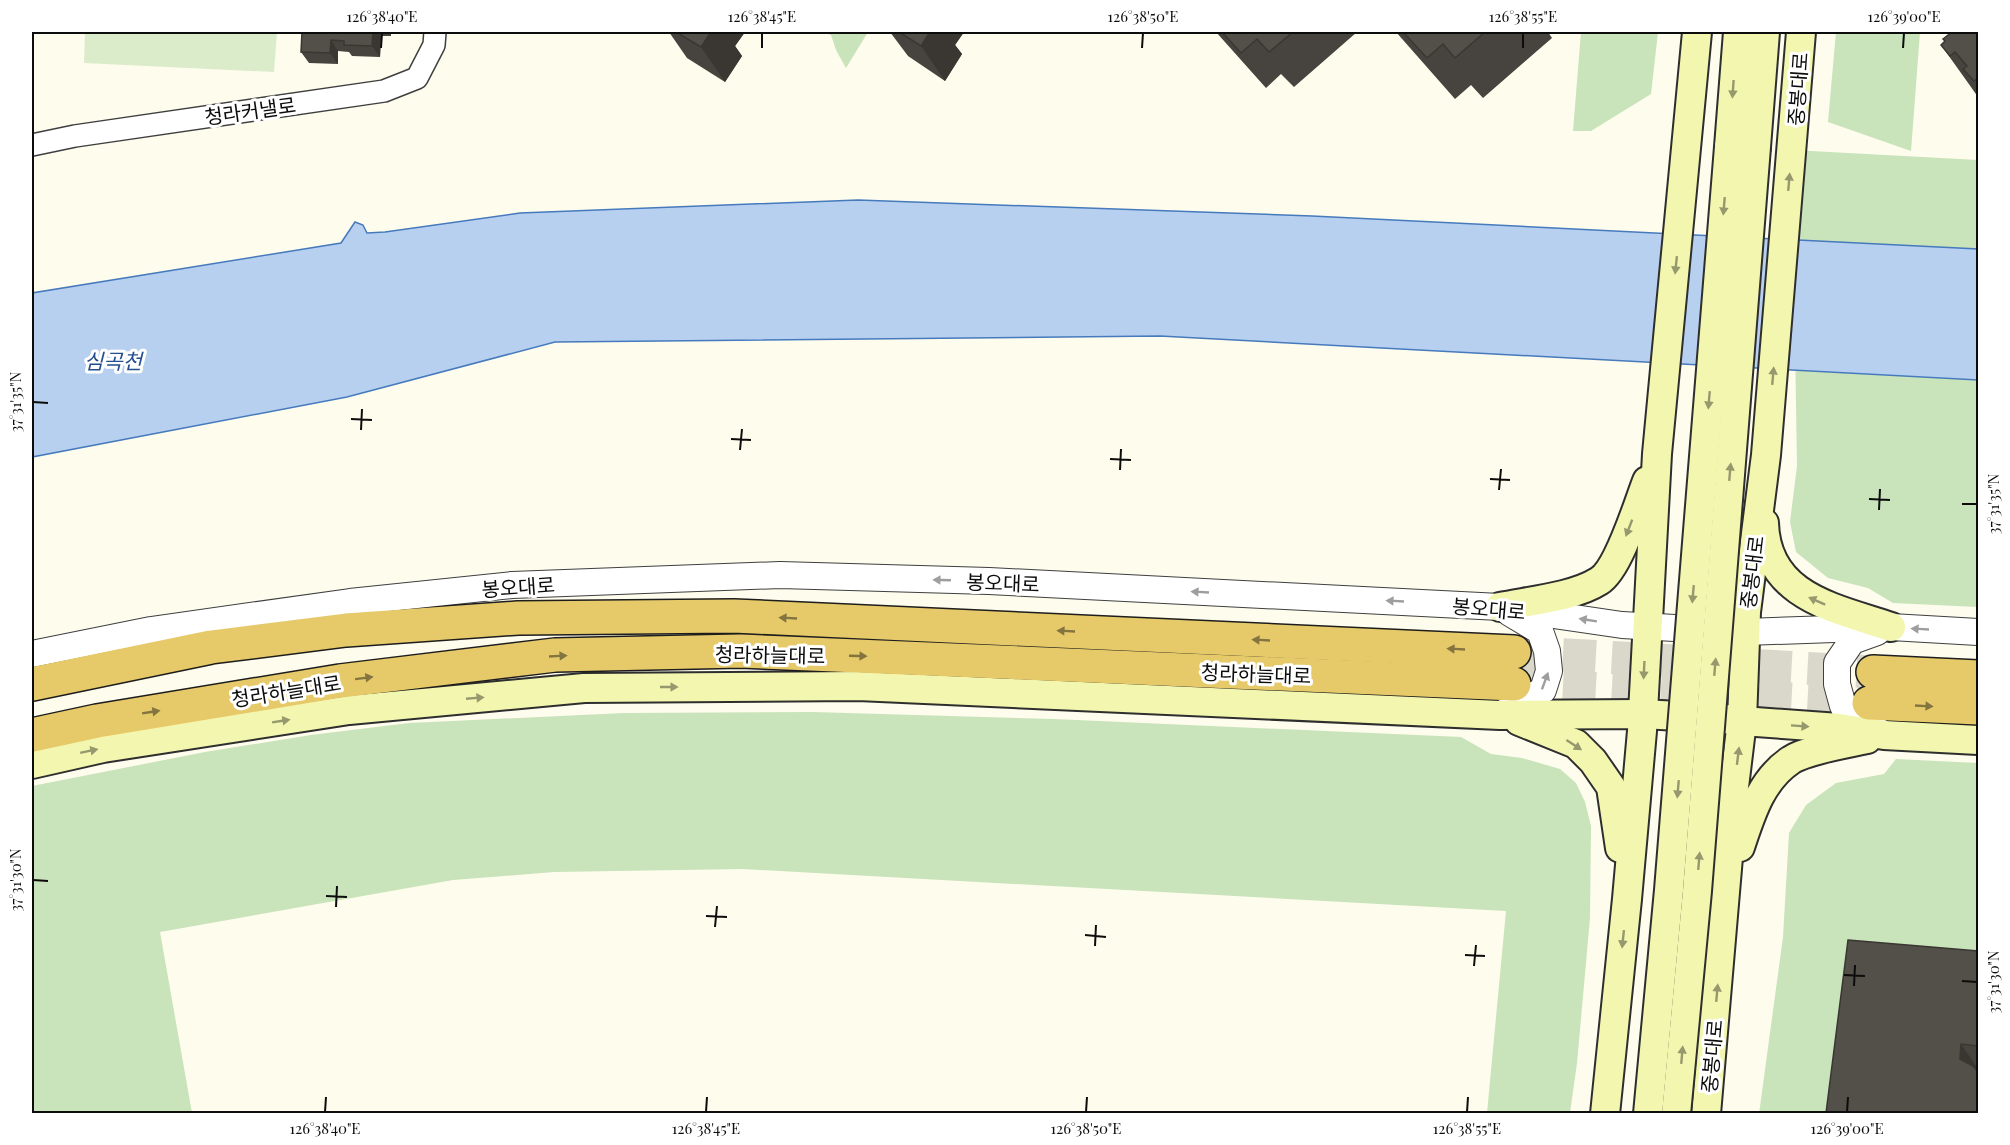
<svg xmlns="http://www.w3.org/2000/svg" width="2010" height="1145" font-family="'Playfair Display','Noto Sans KR',serif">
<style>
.green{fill:#c9e3ba}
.pitch{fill:#dbeccb}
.water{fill:#b7d0ef;stroke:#467abd;stroke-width:1.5}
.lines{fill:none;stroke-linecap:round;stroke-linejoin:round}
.trunk-tunnel{stroke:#d9d8cb;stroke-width:33;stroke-dasharray:33 16;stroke-linecap:butt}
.minor-casing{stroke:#3f3f3f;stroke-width:24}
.tertiary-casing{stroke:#3f3f3f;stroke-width:28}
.secondary-casing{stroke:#2e2e2e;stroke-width:32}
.trunk-casing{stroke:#1d1d1d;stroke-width:36}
.minor{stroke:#fff;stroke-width:21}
.tertiary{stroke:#fff;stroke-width:26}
.secondary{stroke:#f2f6af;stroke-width:28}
.trunk{stroke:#e6ca6a;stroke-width:33}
.secondary-bridge-casing{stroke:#2e2e2e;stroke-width:32;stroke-linecap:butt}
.secondary-bridge{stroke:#f2f6af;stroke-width:28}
.wall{fill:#47443f}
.shaded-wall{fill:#3a3733}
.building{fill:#534f49;stroke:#3a3733;stroke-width:1.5}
.oneway{fill:#96986e}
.oneway2{fill:#9e9e9e}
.oneway3{fill:#847440}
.ticks{fill:none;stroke:#0c0c0c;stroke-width:2}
.labels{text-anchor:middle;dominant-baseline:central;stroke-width:6;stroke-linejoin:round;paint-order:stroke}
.street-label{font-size:20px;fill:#0c0c0c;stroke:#fff}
.water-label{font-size:21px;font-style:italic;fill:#244e8f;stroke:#fff}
.neatline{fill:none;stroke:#0c0c0c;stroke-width:2}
.ticks-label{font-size:15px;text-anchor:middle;fill:#0c0c0c}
</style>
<rect width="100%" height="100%" fill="#fdfced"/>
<g class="green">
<path d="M822,32h46l-22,36 -10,-18 -5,-15z"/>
<path d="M1581,32h77l-7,62 -60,37h-18z"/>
<path d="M1836,32h84l-9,119 -83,-29z"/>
<path d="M1792,150l186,10v447l-85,-4 -25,-15 -40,-10 -32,-26 -6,-30 7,-56z"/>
<path d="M813,712l241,7 407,18 30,17 31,4 38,11 16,14 9,19 6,24 -1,92 -13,145 -7,50h-83l19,-202 -763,-42 -189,3 -101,8 -293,52 32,181h-160v-327l173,-34 106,-17 98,-12 215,-10z"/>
<path d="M1896,759l82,4v194l-145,156 -74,1 24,-177 6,-104 17,-28 30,-22 48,-9z"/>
</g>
<path class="pitch" d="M85,32h192l-3,40 -190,-9z"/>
<path class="water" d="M858,200l454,16 666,33v131l-818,-44 -605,6 -208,55 -315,60v-164l309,-50 14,-21 8,3 4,8 18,-1 135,-19z"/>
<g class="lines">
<g class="trunk-tunnel">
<path d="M1514,652l359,20"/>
<path d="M1514,684l355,19"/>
</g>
<defs>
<path id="minor" d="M32,145l43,-9 309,-45 33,-13 17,-33 1,-13"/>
<g id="tertiary">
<path d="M1877,632l-25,9 -15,22v21l6,22 41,29"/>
<path d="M32,654l119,-24 199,-28 162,-17 268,-10 209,6 511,26 122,18 123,7 146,-5 87,5"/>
<path d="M1500,715l43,-25 6,-19 -2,-20 -7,-20 -30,-18"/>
</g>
<g id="secondary">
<path d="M1729,147l9,-115"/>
<path d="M1756,147l9,-115"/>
<path d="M1764,523c2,74 71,85 127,104"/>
<path d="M1500,607c29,-6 74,-10 99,-26 20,-12 39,-77 48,-100"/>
<path d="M1519,721l57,23 17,17 18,26 9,61"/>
<path d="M32,764l71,-16 246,-38 235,-22 274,-2 642,29 142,-1 74,4 26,3 97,7 45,7 94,5"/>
<path d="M1740,847c11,-33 21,-67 51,-87 16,-10 57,-17 76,-21"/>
<path d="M1605,1114l22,-215 15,-168 15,-277 40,-422"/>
<path d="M1706,1114l28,-327 8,-66 4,-109 20,-157 35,-423"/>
</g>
<g id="trunk">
<path d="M1873,672l105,5"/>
<path d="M32,684l179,-37 135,-17 172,-12 216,-2 780,36"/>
<path d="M1869,703l109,5"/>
<path d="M32,735l65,-14 243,-40 215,-26 186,-4 773,33"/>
</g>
</defs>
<use href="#minor" class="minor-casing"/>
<use href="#tertiary" class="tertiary-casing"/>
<use href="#secondary" class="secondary-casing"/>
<use href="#trunk" class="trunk-casing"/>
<use href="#minor" class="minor"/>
<use href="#tertiary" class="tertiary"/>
<use href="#secondary" class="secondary"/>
<use href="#trunk" class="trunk"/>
<defs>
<g id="secondary-bridge">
<path d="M1648,1114l21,-224 60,-743"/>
<path d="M1676,1114l21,-223 59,-744"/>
</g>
</defs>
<use href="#secondary-bridge" class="secondary-bridge-casing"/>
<use href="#secondary-bridge" class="secondary-bridge"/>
</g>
<g class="wall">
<path d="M302,32h89v4h-10l-1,21 -28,-1 -3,-4 -11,-1v13l-29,-1 -8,-11z"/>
<path d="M669,32h76l-10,14 7,10 -17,26 -38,-24z"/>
<path d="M890,32h74l-9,13 7,9 -17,27 -37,-25z"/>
<path d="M1216,32h141l-63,55 -13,-13 -15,14z"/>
<path d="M1396,32h152l4,6 -69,60 -12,-13 -16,14z"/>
<path d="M1978,32v65l-7,-10 -30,-42 4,-4z"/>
<path d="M1978,951v162h-152z"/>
</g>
<g class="shaded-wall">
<path d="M373,32h5l3,4 -1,21 -8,-11z"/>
<path d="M711,32h34l-10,14 7,10 -17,26 -24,-35z"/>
<path d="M930,32h34l-9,13 7,9 -17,27 -24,-35z"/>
<path d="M331,40l7,11v13l-8,-11z"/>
<path d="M1961,1044l17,25v17l-18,-27z"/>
</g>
<g class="building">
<path d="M302,32h71l-1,14 -28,-1v-4l-13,-1 -1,13 -29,-1z"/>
<path d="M676,32h35l-10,15z"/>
<path d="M899,32h31l-9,14z"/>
<path d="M1222,32h71l-24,20 -12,-13 -16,14z"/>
<path d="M1403,32h82l-30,26 -12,-14 -16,14z"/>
<path d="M1952,32h26v48l-1,-1 -3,2 -11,-12 4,-3 -12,-14 -5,4 -9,-11 4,-4 -2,-2z"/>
<path d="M1848,940l130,11v95l-17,-2 -1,15 13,7 5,6v41h-152z"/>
</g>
<defs><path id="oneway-solid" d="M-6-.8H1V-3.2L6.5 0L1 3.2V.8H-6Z" transform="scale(1.5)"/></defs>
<g class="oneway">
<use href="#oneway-solid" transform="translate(1733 89) rotate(94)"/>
<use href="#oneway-solid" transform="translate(1789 182) rotate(-85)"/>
<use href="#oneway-solid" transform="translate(1724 206) rotate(95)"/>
<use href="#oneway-solid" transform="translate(1676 265) rotate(96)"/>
<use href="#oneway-solid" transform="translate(1773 376) rotate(-85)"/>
<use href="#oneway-solid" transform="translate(1709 400) rotate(95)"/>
<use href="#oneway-solid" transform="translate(1730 472) rotate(-85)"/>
<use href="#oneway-solid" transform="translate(1629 528) rotate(111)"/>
<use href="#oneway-solid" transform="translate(1693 594) rotate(95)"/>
<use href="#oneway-solid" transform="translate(1817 601) rotate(-156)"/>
<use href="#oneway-solid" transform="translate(1715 667) rotate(-85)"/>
<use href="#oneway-solid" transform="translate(1644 670) rotate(93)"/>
<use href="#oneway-solid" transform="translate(669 687)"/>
<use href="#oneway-solid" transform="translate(475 698) rotate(-5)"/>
<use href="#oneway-solid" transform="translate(281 721) rotate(-9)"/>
<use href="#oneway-solid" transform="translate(1800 726) rotate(4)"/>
<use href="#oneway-solid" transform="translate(1574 745) rotate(33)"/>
<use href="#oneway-solid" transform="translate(89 751) rotate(-12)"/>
<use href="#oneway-solid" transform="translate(1738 756) rotate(-83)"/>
<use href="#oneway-solid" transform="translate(1678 789) rotate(95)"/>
<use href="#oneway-solid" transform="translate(1699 861) rotate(-85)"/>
<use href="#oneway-solid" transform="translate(1623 939) rotate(96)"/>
<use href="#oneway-solid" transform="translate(1717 993) rotate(-85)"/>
<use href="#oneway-solid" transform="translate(1682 1055) rotate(-85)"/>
</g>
<g class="oneway2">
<use href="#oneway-solid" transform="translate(942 580) rotate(-178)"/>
<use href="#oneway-solid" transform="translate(1200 592) rotate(-177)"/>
<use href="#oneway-solid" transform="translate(1395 601) rotate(-177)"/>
<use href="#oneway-solid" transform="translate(1588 620) rotate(-171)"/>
<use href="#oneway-solid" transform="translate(1920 629) rotate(-177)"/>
<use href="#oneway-solid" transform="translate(1545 681) rotate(-70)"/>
</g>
<g class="oneway3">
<use href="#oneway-solid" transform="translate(788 618) rotate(-177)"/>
<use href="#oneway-solid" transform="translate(1066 631) rotate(-177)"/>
<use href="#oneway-solid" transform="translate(1261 640) rotate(-177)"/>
<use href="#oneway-solid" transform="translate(1456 649) rotate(-177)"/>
<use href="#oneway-solid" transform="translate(558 656) rotate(-3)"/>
<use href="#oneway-solid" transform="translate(858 656) rotate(2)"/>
<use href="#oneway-solid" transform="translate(364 678) rotate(-7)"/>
<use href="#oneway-solid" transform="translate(1924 706) rotate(3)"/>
<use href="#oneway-solid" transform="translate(151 712) rotate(-9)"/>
</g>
<path class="ticks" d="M381,48l1,-15M762,48v-15M1142,48l1,-15M1523,48v-15M1903,48l1,-15M33,402l15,1M351,419l21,1M361,430l1,-21M731,439l20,1M740,450l2,-21M1110,459l21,1M1120,470l1,-21M1490,479l20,1M1499,490l2,-21M1869,499l21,1M1962,504h15M1879,510l1,-21M33,880l15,1M326,896l21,1M336,907l1,-21M706,916l21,1M715,927l2,-21M1085,935l21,2M1095,946l1,-21M1465,955l20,1M1474,966l2,-21M1844,975l21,1M1962,981l15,1M1854,986l1,-21M325,1112l1,-15M706,1112l1,-15M1086,1112l1,-15M1467,1112l1,-15M1847,1112l1,-15"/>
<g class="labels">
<g class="street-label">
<text transform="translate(1797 89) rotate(-86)">중봉대로</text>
<text transform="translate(250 110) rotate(-8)">청라커낼로</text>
<text transform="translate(1751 572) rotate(-83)">중봉대로</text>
<text transform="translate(1003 582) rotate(2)">봉오대로</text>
<text transform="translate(518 586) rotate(-4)">봉오대로</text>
<text transform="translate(1489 608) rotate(5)">봉오대로</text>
<text transform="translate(770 654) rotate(1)">청라하늘대로</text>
<text transform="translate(1256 673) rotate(2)">청라하늘대로</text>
<text transform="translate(286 690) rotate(-9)">청라하늘대로</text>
<text transform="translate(1711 1056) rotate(-85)">중봉대로</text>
</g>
<g class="water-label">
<text x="113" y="360">심곡천</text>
</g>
</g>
<rect width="2010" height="1145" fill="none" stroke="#ffffff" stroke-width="66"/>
<rect x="33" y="33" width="1944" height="1079" class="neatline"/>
<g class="ticks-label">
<text x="382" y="22">126°38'40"E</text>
<text x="762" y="22">126°38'45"E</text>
<text x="1143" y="22">126°38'50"E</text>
<text x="1523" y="22">126°38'55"E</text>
<text x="1904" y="22">126°39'00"E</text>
<text transform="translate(16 402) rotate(-90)" y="5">37°31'35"N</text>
<text transform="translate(1994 504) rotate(-90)" y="5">37°31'35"N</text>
<text transform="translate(16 880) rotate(-90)" y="5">37°31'30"N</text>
<text transform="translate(1994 982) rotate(-90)" y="5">37°31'30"N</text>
<text x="325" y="1134">126°38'40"E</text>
<text x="706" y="1134">126°38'45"E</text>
<text x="1086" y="1134">126°38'50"E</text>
<text x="1467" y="1134">126°38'55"E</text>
<text x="1847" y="1134">126°39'00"E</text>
</g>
</svg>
